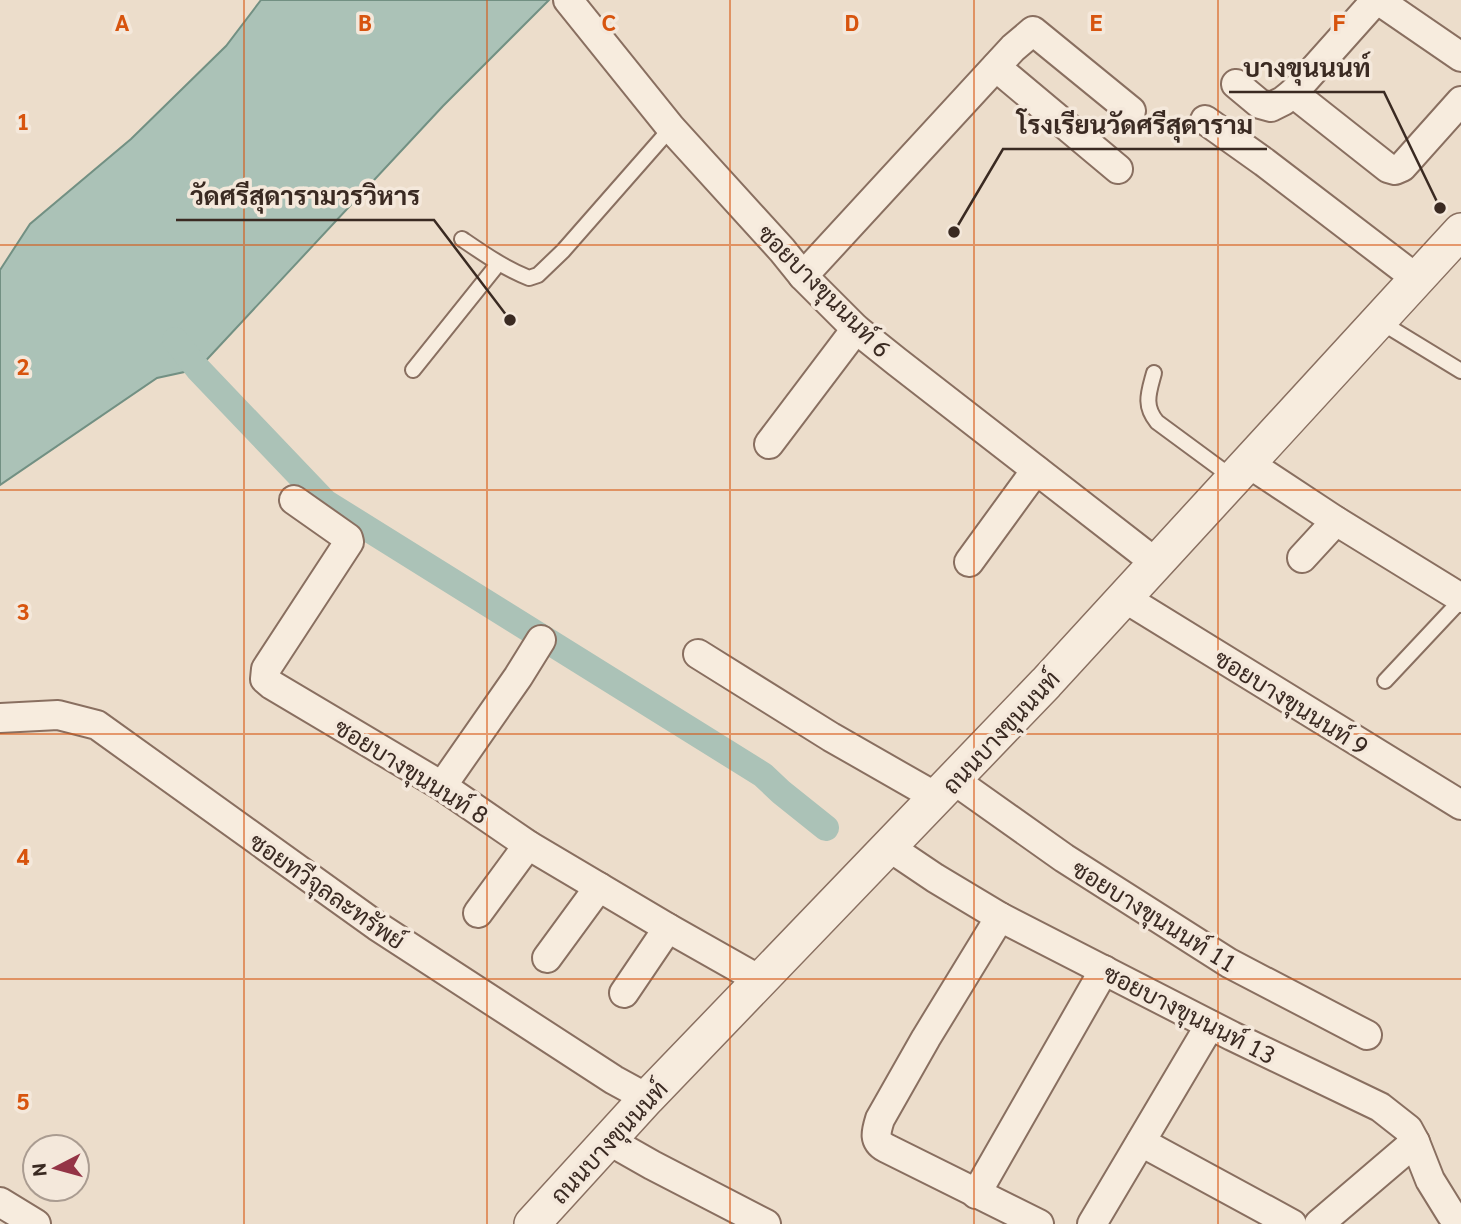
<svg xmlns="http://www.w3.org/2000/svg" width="1461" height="1224" font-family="Georgia,Sarabun,serif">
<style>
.water{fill:#abc2b7;stroke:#729083;stroke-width:2}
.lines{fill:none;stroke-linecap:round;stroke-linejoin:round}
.canal{stroke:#abc2b7;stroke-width:26}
.service-casing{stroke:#896f60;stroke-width:18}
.minor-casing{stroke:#896f60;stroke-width:32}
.tertiary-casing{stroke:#896f60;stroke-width:38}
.service{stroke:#f7ecde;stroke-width:14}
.minor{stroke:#f7ecde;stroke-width:28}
.tertiary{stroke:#f7ecde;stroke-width:35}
.grid{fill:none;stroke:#d7540e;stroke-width:2;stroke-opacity:0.55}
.labels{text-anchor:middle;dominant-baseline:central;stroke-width:7;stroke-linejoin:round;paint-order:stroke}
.street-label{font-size:24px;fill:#3a2a22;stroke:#f4e8db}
.grid-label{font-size:23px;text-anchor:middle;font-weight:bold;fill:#d7540e;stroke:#f4e8db;stroke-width:7;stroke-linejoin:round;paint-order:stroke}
.leader{fill:none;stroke:#3a2a22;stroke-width:2.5}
.callout-dot{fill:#3a2a22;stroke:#f4e8db;stroke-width:2.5}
.callout-label{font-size:26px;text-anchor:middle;font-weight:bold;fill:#3a2a22;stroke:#f4e8db;stroke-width:7;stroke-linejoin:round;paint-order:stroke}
</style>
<rect width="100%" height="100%" fill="#ecddcb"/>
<path class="water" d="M261,0h288l-106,106 -245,263 -41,9 -157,107v-215l30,-46 101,-85 95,-93z"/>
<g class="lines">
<path class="canal" d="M175,340l23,29 127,133 438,273 18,17 45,36"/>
<defs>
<g id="service">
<path d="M462,239c22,15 42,29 67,39l9,-3 25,-24 108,-123"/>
<path d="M1379,321l82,50"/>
<path d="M413,370l85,-106"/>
<path d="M1154,373c-5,19 -11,32 3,49l76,56"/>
<path d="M1385,681l76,-81"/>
</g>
<g id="minor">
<path d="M568,0l103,128 111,122 21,26 53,53 40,32 260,202"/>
<path d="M1378,0l83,57"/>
<path d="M996,67l122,102"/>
<path d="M1236,84l24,20 11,3 12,-6 10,-8 83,-93"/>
<path d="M1293,93l95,75 7,2 7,-3 59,-66"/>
<path d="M1205,120l59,42 153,117"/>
<path d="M803,276l210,-228 20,-17 98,80"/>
<path d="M769,444l87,-115"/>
<path d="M1248,463l88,58 125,77"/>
<path d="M294,500l54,38 1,4 -83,127 -1,10 7,6 170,101 86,59 140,83 92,52"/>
<path d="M1302,558l34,-37"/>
<path d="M969,562l67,-92"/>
<path d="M1123,597l338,208"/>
<path d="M698,654l133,83 105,60"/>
<path d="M0,718l58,-3 39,10 280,201 237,154 33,18"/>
<path d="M954,780l110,78 165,105 138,72"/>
<path d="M442,786l76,-109 23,-37"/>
<path d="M889,847l46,31 65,39 232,119 148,71 28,22 7,13 15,38 21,34"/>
<path d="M478,913l50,-68"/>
<path d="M1000,917l-74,121 -46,81c-4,13 -7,22 6,29l153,76"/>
<path d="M547,958l52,-71"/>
<path d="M624,993l44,-65"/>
<path d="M608,1140l44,25 114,59"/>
<path d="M1141,1142l151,82"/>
<path d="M976,1194l128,-224"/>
<path d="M0,1202l36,22"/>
<path d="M1092,1224l118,-199"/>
<path d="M1319,1224l96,-82"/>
</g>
<path id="tertiary" d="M532,1224l115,-126 399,-415 415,-452"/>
</defs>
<use href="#service" class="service-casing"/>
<use href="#minor" class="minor-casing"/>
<use href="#tertiary" class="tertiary-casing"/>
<use href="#service" class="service"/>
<use href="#minor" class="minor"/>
<use href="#tertiary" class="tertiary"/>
</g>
<path class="grid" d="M244,0v1224M487,0v1224M730,0v1224M974,0v1224M1218,0v1224M0,245h1461M0,490h1461M0,734h1461M0,979h1461"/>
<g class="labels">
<g class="street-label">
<text transform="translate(825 290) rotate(45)">ซอยบางขุนนนท์ 6</text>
<text transform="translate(1292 701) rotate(32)">ซอยบางขุนนนท์ 9</text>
<text transform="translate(1000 731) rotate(-47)">ถนนบางขุนนนท์</text>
<text transform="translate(412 770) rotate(32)">ซอยบางขุนนนท์ 8</text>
<text transform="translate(328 890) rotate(35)">ซอยทวีจุลละทรัพย์</text>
<text transform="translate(1155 915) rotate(32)">ซอยบางขุนนนท์ 11</text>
<text transform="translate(1190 1013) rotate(27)">ซอยบางขุนนนท์ 13</text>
<text transform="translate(608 1141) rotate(-47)">ถนนบางขุนนนท์</text>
</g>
</g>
<g class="grid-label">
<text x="122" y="31">A</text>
<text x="365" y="31">B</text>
<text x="609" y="31">C</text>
<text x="852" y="31">D</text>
<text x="1096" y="31">E</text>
<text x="1339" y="31">F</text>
<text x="23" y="130">1</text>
<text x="23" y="375">2</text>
<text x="23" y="620">3</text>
<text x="23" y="865">4</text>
<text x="23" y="1110">5</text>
</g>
<path class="leader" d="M1440 208L1384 92H1229M954 232L1003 149H1267M510 320L434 220H176"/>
<g class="callout-dot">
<circle cx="1440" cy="208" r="7"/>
<circle cx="954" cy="232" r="7"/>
<circle cx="510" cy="320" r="7"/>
</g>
<g class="callout-label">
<text x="1307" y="77">บางขุนนนท์</text>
<text x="1135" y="134">โรงเรียนวัดศรีสุดาราม</text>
<text x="305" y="205">วัดศรีสุดารามวรวิหาร</text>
</g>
<g transform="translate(56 1168) rotate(264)"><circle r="33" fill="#f4e8db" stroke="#aa9c91" stroke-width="2"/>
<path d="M0-5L12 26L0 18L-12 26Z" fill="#943446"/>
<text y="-10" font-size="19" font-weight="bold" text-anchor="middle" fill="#3a2a22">N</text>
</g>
</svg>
